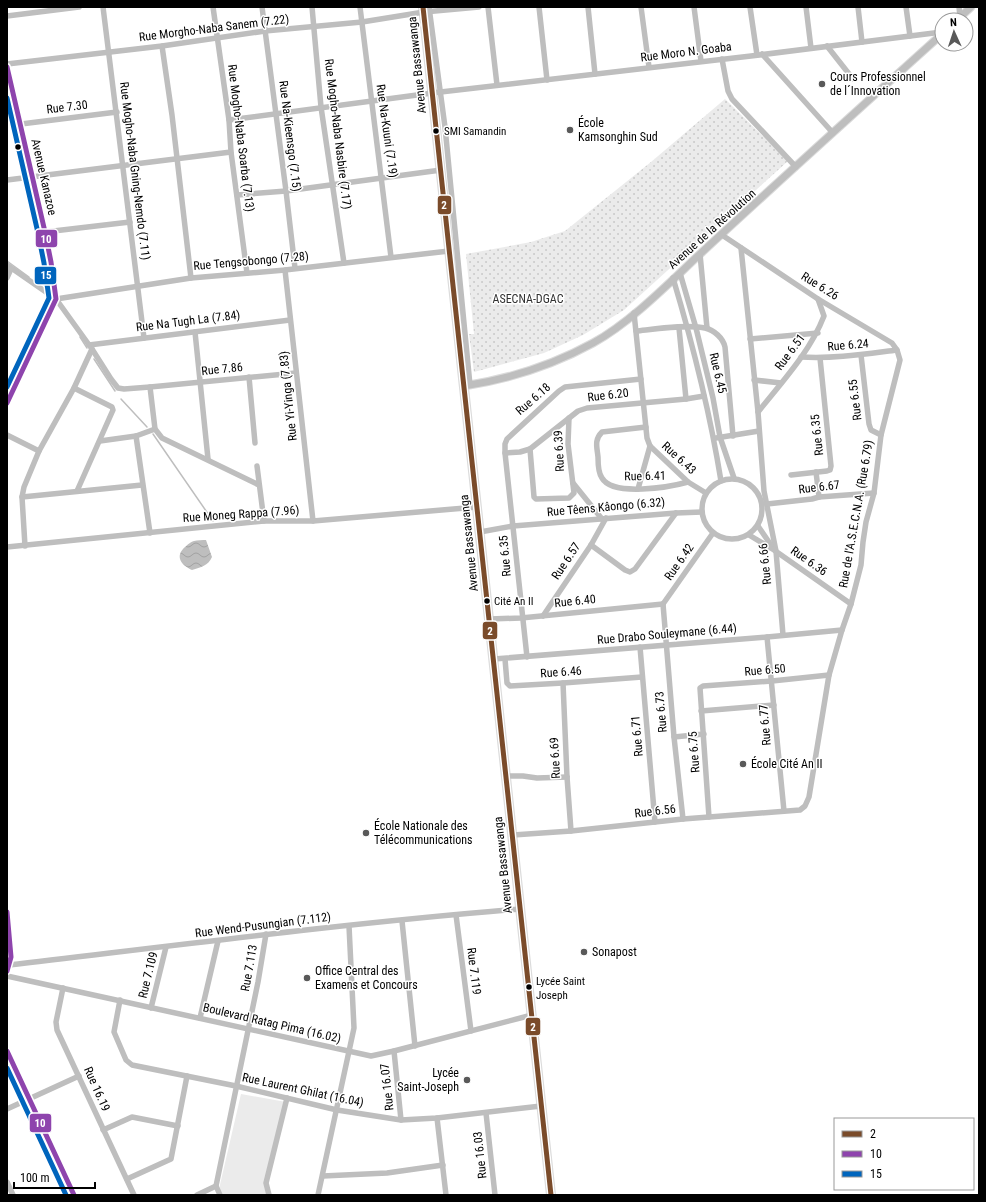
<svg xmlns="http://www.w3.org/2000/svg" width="986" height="1202" font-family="'Roboto Condensed',sans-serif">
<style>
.green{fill:#ebebeb}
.park{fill:url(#park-dots)}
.water{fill:url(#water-waves)}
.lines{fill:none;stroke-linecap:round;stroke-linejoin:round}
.stream{stroke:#bebebe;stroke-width:1.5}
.major-casing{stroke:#dbdbdb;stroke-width:9}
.highway-casing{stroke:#dbdbdb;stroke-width:10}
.minor{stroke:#bebebe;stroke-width:5.5}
.major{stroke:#bebebe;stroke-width:7}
.highway{stroke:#bebebe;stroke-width:8}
.bus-1-casing{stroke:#fff;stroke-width:8}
.bus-2-casing{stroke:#fff;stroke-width:8}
.bus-3-casing{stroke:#fff;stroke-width:8}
.bus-1{stroke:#7a4b2a;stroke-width:5}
.bus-2{stroke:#8e44ad;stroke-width:5}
.bus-3{stroke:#0065bd;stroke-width:5}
.poi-dot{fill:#595959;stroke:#fff;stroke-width:1.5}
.bus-dot{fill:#000;stroke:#fff;stroke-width:1.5}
.labels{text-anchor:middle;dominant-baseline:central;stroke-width:3;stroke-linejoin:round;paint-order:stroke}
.bus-label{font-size:11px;fill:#000;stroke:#fff;text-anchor:start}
.street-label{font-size:12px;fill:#000;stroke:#fff}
.poi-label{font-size:12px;fill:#000;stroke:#fff;text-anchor:start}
.park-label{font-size:12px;fill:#323232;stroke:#fff}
.line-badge{stroke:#fff;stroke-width:1.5}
.badge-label{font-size:11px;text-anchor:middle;font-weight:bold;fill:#fff}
</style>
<defs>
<pattern id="park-dots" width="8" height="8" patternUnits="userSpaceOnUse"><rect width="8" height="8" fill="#ebebeb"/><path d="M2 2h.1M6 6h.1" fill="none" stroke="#c8c8c8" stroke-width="1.8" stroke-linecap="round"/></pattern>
<pattern id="water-waves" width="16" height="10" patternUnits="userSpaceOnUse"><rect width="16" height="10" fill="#bebebe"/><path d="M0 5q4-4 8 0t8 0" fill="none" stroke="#a2a2a2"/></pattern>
</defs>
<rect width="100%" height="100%" fill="#fff"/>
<path class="green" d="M241,1094l45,8 -19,82 5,11h-49l-4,-6z"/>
<path class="park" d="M725,99l63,62 -164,149 -41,25 -39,18 -70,19 -5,-38h5l-8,-80 65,-12 34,-11 86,-69z"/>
<path class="water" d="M206,540l6,17c-4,9 -11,10 -20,13 -9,-4 -17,-12 -9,-21 3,-3 7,-7 11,-8 3,-1 9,-1 12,-1z"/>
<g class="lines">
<g class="stream">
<path d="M7,261l22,16"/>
<path d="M80,337l7,11"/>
<path d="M94,359l21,32"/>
<path d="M121,399l26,28"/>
<path d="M153,434l60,87"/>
</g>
<defs>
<g id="major">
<path d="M957,20l14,-13"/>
<path d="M464,386c45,-7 89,-21 129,-43 38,-21 75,-59 107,-89 80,-74 161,-147 242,-220"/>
</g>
<path id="highway" d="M423,7c43,396 85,792 128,1188"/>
</defs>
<use href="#major" class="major-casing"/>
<use href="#highway" class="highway-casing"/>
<g class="minor">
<path d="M103,7l41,331"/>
<path d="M213,7l16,113 2,32 16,121"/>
<path d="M262,7l24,184 9,77"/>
<path d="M312,7l9,100 23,156"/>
<path d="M360,7l31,250"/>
<path d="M429,7l16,120 25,258"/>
<path d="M488,7l9,78"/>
<path d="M539,7l8,73"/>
<path d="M588,7l7,67"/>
<path d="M641,7l8,60"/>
<path d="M694,7l7,54"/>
<path d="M750,7l7,48"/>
<path d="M806,7l5,41"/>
<path d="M858,7l4,35"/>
<path d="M906,7l4,29"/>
<path d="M959,7l1,10"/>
<path d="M7,16l72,-9"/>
<path d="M162,46l10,69 19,163"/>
<path d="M827,46l26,33"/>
<path d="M762,54l71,79"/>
<path d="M722,59l6,32 4,8 64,68"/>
<path d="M7,64l155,-18 103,-15 97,-9 62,-10 55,-5"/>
<path d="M7,67l38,165 6,30 5,37 -49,104"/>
<path d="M229,120l203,-27 319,-37 191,-24"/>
<path d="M21,124l96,-12"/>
<path d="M7,180l224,-28"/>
<path d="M237,195l49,-4 155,-21"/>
<path d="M45,232l85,-10"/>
<path d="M741,248l17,164 6,79 12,60 7,84"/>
<path d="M700,254l7,74"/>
<path d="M7,265l49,34 36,50 19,30 7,9 6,1 26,-2 146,-14"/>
<path d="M285,270l28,251"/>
<path d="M680,273l16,55 17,70 7,39 14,41"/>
<path d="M7,278l4,-9"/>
<path d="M673,278c20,67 37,135 48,203"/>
<path d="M56,299l135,-21 94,-8 164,-19"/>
<path d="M634,313l13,125 3,8 38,36 18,11"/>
<path d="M679,328l7,71"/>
<path d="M636,331c19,-2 53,-7 69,-3 9,2 18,10 20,19l8,89"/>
<path d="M195,332l13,127"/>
<path d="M750,339l68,-6"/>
<path d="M89,345l201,-25"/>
<path d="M861,355l8,69 2,6 10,5"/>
<path d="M801,357c32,2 64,-3 96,-7"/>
<path d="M249,377l6,66"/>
<path d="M7,380l9,4"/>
<path d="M754,380l27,3"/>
<path d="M150,387l5,42 7,9 97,47"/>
<path d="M74,388l38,19 1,3 -36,81"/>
<path d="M758,412c24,-30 52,-60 66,-96l-6,-17"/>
<path d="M646,427l-44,5c-8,8 -5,15 -4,25 0,7 0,16 4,21 11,19 68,9 86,4"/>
<path d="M7,435l32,16"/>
<path d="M136,436l14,97"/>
<path d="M716,438l43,-7"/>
<path d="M100,441l36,-5 19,-7"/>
<path d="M530,449l4,48 2,2 33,-1 5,-5 -6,-49 1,-26"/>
<path d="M505,453l15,-1 10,-3 48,-38 9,-3 99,-9 18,-3"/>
<path d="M257,466l7,55"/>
<path d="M816,472l3,25"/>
<path d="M791,475l36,-4 3,-1 1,-4 -11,-108"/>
<circle cx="732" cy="509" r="30"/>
<path d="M573,483l29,36"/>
<path d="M638,489l12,-43"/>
<path d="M22,497l120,-12"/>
<path d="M767,504l45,-5 7,-2 55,-4"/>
<path d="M758,526l15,22"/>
<path d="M480,532l33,-6 163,-13 26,-1"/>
<path d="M749,535l25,15 77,54"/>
<path d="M591,545l34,25 5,2 5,-3 41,-56"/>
<path d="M25,546l-3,-49 2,-10 15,-36 35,-63 18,-39"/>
<path d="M7,547l257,-26h49l164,-14"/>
<path d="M663,604l11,133 9,82"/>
<path d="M663,604l50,-71"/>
<path d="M543,616l48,-71 15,-27"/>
<path d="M490,619l31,-1 142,-14"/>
<path d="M767,637l17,174"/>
<path d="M640,647l15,175"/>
<path d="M527,657l-22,-204v-9l2,-5 52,-48 6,-4 76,-8"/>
<path d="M494,659l273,-22 75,-7"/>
<path d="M505,659l2,24 3,3 53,-3 79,-6"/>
<path d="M563,683l4,94 4,54"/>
<path d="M701,711l73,-6"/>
<path d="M674,737l30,-3"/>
<path d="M506,776h17l14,2 30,-1"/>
<path d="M709,817l-9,-129 3,-2 69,-5 57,-6"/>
<path d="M513,835l58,-4 112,-12 117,-9 5,-4 4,-9 20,-122 13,-45 9,-26 10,-39 2,-23 3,-20 8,-29 7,-58 19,-75 -3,-10 -5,-7 -74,-44 -96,-64"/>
<path d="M7,912l4,45 -4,14"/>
<path d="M456,915l15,116"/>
<path d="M402,921l13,125"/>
<path d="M9,965c170,-20 340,-42 511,-56"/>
<path d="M7,976l364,80 23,-5 138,-36"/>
<path d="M63,988l-7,34 1,8 77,165"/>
<path d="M120,1000l-6,32 12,28 6,5 104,21 101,24 64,10 36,-2 104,-12"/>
<path d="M151,1008l15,-61"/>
<path d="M200,1018l18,-77"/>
<path d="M7,1051l67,144"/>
<path d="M394,1051l7,69"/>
<path d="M7,1109l72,-33"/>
<path d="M486,1113l9,82"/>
<path d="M437,1118l9,77"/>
<path d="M103,1130l29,-13 46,9"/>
<path d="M323,1176l64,-3 56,-8"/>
<path d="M127,1179l44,-20 16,-83"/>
<path d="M7,1182l6,13"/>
<path d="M197,1195l19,-9"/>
<path d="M220,1195l-4,-9 42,-204 8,-48"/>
<path d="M269,1195l-3,-12 21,-85"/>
<path d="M318,1195l36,-167 -5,-102"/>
</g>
<use href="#major" class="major"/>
<use href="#highway" class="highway"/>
<defs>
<path id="bus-1" d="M423,7l128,1188"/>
<g id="bus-2">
<path d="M7,67l38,165 6,30 5,37 -49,104"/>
<path d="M7,912l4,45 -4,14"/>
<path d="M7,1051l67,144"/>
</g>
<g id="bus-3">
<path d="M7,98l31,135 6,30 5,35 -42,89"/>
<path d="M7,1068l59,127"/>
</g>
</defs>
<use href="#bus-1" class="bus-1-casing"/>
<use href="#bus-2" class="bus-2-casing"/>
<use href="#bus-3" class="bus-3-casing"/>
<use href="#bus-1" class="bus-1"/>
<use href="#bus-2" class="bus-2"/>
<use href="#bus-3" class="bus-3"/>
</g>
<g class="poi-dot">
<circle cx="822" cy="84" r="4"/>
<circle cx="570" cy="130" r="4"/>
<circle cx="743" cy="764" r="4"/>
<circle cx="366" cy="833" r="4"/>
<circle cx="584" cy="952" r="4"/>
<circle cx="307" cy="978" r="4"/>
<circle cx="467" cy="1080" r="4"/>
</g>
<g class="bus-dot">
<circle cx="436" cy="131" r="3.5"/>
<circle cx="18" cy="147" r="3.5"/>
<circle cx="487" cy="601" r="3.5"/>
<circle cx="529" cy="987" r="3.5"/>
</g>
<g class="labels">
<g class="bus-label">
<text x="444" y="131">SMI Samandin</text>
<text x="494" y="601">Cité An II</text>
<text x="536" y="981">Lycée Saint<tspan x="536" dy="14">Joseph</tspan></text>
</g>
<g class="street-label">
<text transform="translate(214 28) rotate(-7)">Rue Morgho-Naba Sanem (7.22)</text>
<text transform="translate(686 52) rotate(-7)">Rue Moro N. Goaba</text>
<text transform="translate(417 65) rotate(-96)">Avenue Bassawanga</text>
<text transform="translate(67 107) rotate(-7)">Rue 7.30</text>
<text transform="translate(387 131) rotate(82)">Rue Na-Kuuni (7.19)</text>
<text transform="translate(338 134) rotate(83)">Rue Mogho-Naba Nasbire (7.17)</text>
<text transform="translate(290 136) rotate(83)">Rue Na-Kieensgo (7.15)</text>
<text transform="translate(241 138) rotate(83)">Rue Mogho-Naba Soarba (7.13)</text>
<text transform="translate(135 171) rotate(83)">Rue Mogho-Naba Gning-Nemdo (7.11)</text>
<text transform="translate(44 177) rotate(77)">Avenue Kanazoe</text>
<text transform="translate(712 229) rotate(-42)">Avenue de la Révolution</text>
<text transform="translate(251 261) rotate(-5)">Rue Tengsobongo (7.28)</text>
<text transform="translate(820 286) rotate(32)">Rue 6.26</text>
<text transform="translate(188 321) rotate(-7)">Rue Na Tugh La (7.84)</text>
<text transform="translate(848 345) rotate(-5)">Rue 6.24</text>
<text transform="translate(790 352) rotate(-53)">Rue 6.51</text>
<text transform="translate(222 369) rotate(-6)">Rue 7.86</text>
<text transform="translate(718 373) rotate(77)">Rue 6.45</text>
<text transform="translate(608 395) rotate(-7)">Rue 6.20</text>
<text transform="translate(288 396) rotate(-96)">Rue Yi-Yinga (7.83)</text>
<text transform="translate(533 399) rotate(-41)">Rue 6.18</text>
<text transform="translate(855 400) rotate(-97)">Rue 6.55</text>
<text transform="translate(817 435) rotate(-96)">Rue 6.35</text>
<text transform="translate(559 451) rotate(-93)">Rue 6.39</text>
<text transform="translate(679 458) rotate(42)">Rue 6.43</text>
<text transform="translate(645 476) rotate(-1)">Rue 6.41</text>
<text transform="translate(819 487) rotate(-7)">Rue 6.67</text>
<text transform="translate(606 507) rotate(-5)">Rue Têens Kâongo (6.32)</text>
<text transform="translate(241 514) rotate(-4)">Rue Moneg Rappa (7.96)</text>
<text transform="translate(856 514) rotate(-80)">Rue de l'A.S.E.C.N.A. (Rue 6.79)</text>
<text transform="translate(469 543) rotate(-96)">Avenue Bassawanga</text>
<text transform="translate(505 556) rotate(-95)">Rue 6.35</text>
<text transform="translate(566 561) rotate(-56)">Rue 6.57</text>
<text transform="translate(809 561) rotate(35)">Rue 6.36</text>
<text transform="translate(679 562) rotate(-55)">Rue 6.42</text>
<text transform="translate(765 564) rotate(-96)">Rue 6.66</text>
<text transform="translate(575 601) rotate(-6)">Rue 6.40</text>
<text transform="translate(667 634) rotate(-5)">Rue Drabo Souleymane (6.44)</text>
<text transform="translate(765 670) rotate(-5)">Rue 6.50</text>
<text transform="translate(561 672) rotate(-4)">Rue 6.46</text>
<text transform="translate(661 712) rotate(-95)">Rue 6.73</text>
<text transform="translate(765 725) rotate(-95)">Rue 6.77</text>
<text transform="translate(637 736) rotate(-95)">Rue 6.71</text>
<text transform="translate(694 752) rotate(-94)">Rue 6.75</text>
<text transform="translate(555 758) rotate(-93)">Rue 6.69</text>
<text transform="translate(655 811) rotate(-7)">Rue 6.56</text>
<text transform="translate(503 865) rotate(-96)">Avenue Bassawanga</text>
<text transform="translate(263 925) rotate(-7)">Rue Wend-Pusungian (7.112)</text>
<text transform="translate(249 968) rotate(-80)">Rue 7.113</text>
<text transform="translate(474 971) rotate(83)">Rue 7.119</text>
<text transform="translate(148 975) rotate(-76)">Rue 7.109</text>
<text transform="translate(272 1023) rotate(13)">Boulevard Ratag Pima (16.02)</text>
<text transform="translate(387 1087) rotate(-96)">Rue 16.07</text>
<text transform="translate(97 1089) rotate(66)">Rue 16.19</text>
<text transform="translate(303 1090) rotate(12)">Rue Laurent Ghilat (16.04)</text>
<text transform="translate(480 1155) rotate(-96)">Rue 16.03</text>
</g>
<g class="poi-label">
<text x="830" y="77">Cours Professionnel<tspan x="830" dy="14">de l´Innovation</tspan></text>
<text x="578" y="123">École<tspan x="578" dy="14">Kamsonghin Sud</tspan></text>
<text x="751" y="764">École Cité An II</text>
<text x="374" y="826">École Nationale des<tspan x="374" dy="14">Télécommunications</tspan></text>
<text x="592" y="952">Sonapost</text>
<text x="315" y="971">Office Central des<tspan x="315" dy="14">Examens et Concours</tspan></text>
<text x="459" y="1073" text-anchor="end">Lycée<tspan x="459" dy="14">Saint-Joseph</tspan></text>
</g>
<g class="park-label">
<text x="528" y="299">ASECNA-DGAC</text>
</g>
</g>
<g class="line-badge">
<rect x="437" y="195" width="15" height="20" rx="4" fill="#7a4b2a"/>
<rect x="35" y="229" width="23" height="19" rx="4" fill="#8e44ad"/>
<rect x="34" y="266" width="23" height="19" rx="4" fill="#0065bd"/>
<rect x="482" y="621" width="16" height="19" rx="4" fill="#7a4b2a"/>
<rect x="525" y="1017" width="16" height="19" rx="4" fill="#7a4b2a"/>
<rect x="29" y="1113" width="23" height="20" rx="4" fill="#8e44ad"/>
</g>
<g class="badge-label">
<text x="444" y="209">2</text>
<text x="46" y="243">10</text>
<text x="46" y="279">15</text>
<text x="490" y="635">2</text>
<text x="533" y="1031">2</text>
<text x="40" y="1127">10</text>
</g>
<rect width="986" height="1202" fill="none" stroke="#000000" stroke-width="16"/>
<rect x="834" y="1118" width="140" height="72" fill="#ffffff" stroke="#999999"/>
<rect x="842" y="1131" width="20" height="6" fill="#7a4b2a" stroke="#999999"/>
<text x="870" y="1138" font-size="12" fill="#000000">2</text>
<rect x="842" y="1151" width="20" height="6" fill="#8e44ad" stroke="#999999"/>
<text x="870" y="1158" font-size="12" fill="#000000">10</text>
<rect x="842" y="1171" width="20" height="6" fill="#0065bd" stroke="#999999"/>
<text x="870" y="1178" font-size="12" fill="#000000">15</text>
<g transform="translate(954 32) rotate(357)"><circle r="19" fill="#ffffff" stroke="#999999"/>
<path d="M0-3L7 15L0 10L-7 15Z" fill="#595959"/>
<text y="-6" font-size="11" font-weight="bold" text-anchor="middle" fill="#000000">N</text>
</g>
<path d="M14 1182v6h81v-6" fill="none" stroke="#000000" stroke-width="2"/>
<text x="20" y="1182" font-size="12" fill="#000000" stroke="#ffffff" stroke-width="3" paint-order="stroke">100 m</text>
</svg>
